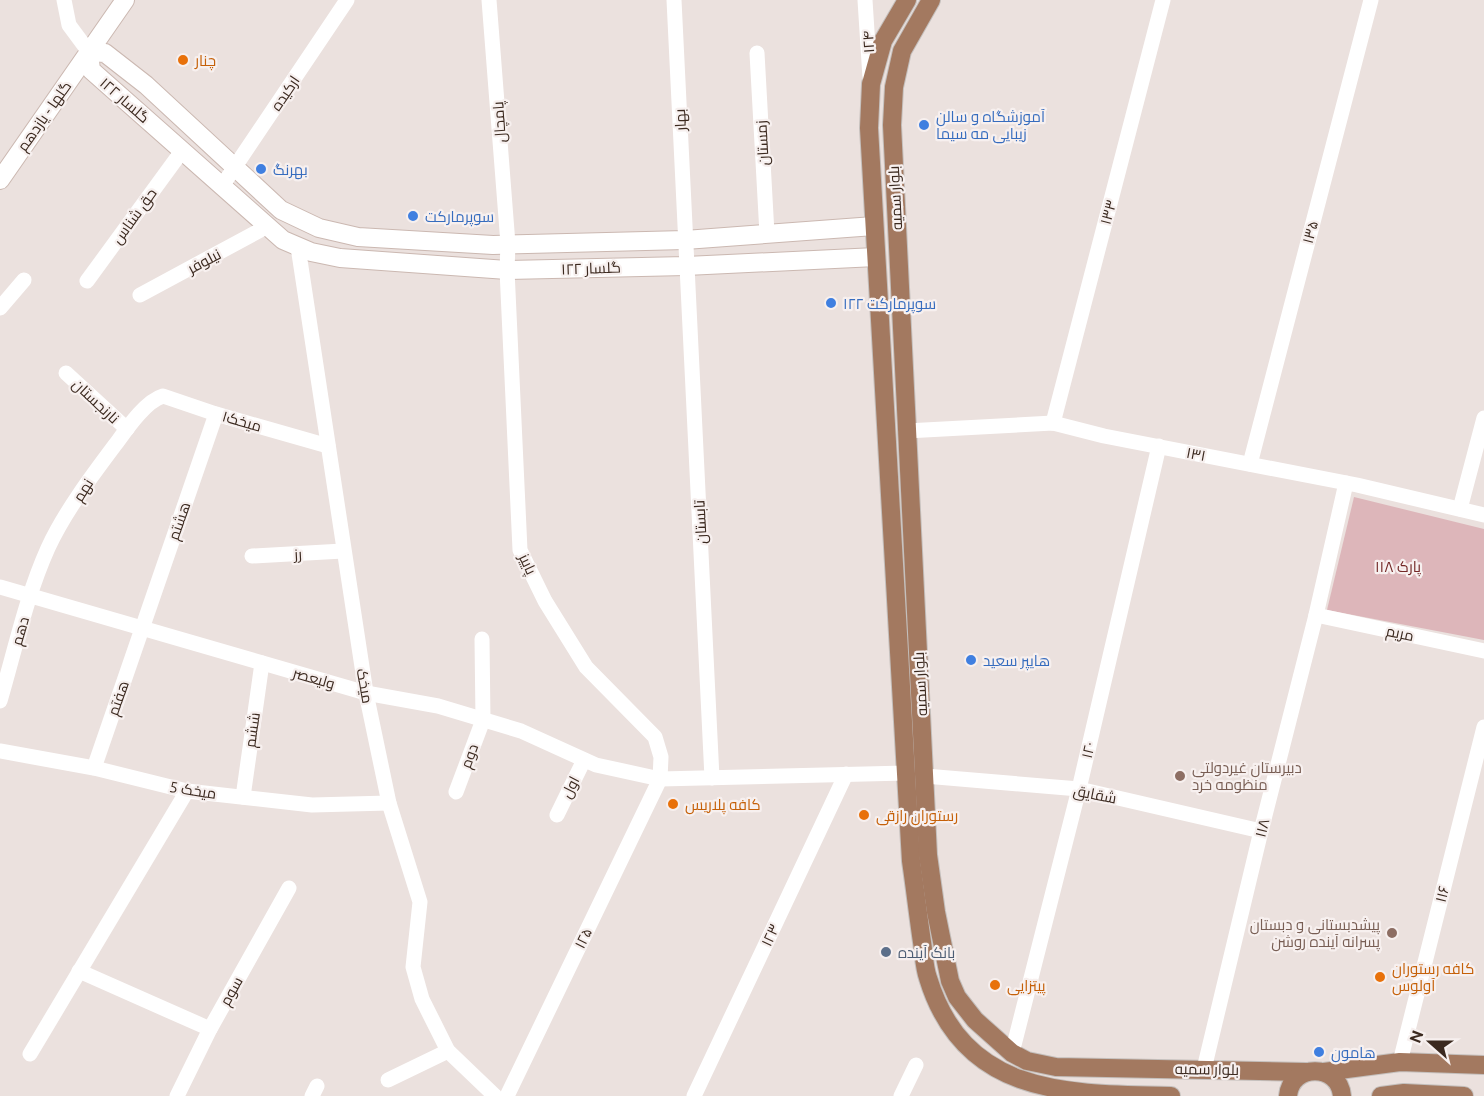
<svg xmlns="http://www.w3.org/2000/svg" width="1484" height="1096" font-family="Ubuntu,Cairo,sans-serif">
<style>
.green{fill:#ddb6ba}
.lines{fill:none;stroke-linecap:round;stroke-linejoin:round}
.secondary-casing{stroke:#cbb8b1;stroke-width:20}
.primary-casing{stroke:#c4bfbc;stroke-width:20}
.street{stroke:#fff;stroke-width:15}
.secondary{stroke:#fff;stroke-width:18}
.primary{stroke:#a37960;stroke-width:18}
.food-dot{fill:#e8710a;stroke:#f7f0ef;stroke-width:2}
.shop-dot{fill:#3f7fe0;stroke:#f7f0ef;stroke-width:2}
.education-dot{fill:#8d6e63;stroke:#f7f0ef;stroke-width:2}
.service-dot{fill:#5c6f8a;stroke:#f7f0ef;stroke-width:2}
.labels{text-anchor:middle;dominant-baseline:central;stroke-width:4.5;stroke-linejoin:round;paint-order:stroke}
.street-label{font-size:15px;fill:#3b291f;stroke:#f7f0ef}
.food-label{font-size:15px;fill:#c56008;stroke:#f7f0ef;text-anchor:start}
.shop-label{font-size:15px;fill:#366cbe;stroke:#f7f0ef;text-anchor:start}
.park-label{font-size:15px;fill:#742827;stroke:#f7f0ef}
.education-label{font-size:15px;fill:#785e54;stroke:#f7f0ef;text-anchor:start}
.service-label{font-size:15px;fill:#4e5e75;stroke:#f7f0ef;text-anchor:start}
</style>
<rect width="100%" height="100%" fill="#ebe1de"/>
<path class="green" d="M1354,497l130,32v111l-157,-30z"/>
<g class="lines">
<defs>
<g id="secondary">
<path d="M89,52l2,18 192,170 28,12 29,6 167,12 179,-4 190,-9"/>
<path d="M89,52l16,1 41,32 135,125 38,18 39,9 135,8 192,-5 189,-14"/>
<path d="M0,180l125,-180"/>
</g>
<g id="primary">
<path d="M907,0l-24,41 -12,43 -2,44 42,733c4,27 7,54 11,81 2,12 2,25 6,36 36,118 139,116 243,118"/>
<path d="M931,0l-29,51 -8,36 -2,38 36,730 8,57 14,69 7,16 18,23 37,33 15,8 29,6 250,5"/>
<path d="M1324,1072l76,-10 84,3"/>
<path d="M1288,1096c3,-33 51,-33 54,0"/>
<path d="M1381,1096l23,-3 60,3"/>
</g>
</defs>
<use href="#secondary" class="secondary-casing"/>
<use href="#primary" class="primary-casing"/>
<g class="street">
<path d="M64,0l5,25 20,27"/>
<path d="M489,0l19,244 -1,26 13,280 25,51 41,66 69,70 6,20 -1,22 -153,317"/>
<path d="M674,0l38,778"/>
<path d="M865,0l5,78"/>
<path d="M757,53l10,181"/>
<path d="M222,186l125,-186"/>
<path d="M298,247l68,446 23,110 31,99 -7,65 9,32 26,52 47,45"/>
<path d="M87,281l95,-130"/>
<path d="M140,295l128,-69"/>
<path d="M0,308l24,-28"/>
<path d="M66,373l61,56"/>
<path d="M1053,423l110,-423"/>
<path d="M906,431l147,-8 51,13 253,49 127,30"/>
<path d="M1250,464l121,-464"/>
<path d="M1460,509l24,-91"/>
<path d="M252,556l91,-5"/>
<path d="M0,587l366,106 72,13 83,25 75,34 64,14 246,-6"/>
<path d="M1316,615l168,36"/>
<path d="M0,701c15,-51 26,-104 48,-153 17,-37 46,-75 70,-107 10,-14 28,-40 45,-45l53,18 112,32"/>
<path d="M0,751l94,17 93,23 125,14 77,-2"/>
<path d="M94,768l122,-354"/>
<path d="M925,776l154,13 182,42"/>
<path d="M456,792l27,-72 -1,-81"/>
<path d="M243,797l19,-134"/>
<path d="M557,815l27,-55"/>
<path d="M79,971l131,58"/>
<path d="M1012,1053l67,-264 80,-343"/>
<path d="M30,1054l157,-263"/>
<path d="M1400,1062l84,-335"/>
<path d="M1204,1069l57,-238 55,-216 30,-132"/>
<path d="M388,1080l60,-29"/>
<path d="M177,1096l33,-67 79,-141"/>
<path d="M312,1096l5,-10"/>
<path d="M694,1096l152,-322"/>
<path d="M901,1096l15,-31"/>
</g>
<use href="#secondary" class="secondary"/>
<use href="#primary" class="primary"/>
</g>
<g class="food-dot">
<circle cx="183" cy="60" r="6"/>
<circle cx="673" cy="804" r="6"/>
<circle cx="864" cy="815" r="6"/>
<circle cx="1380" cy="977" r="6"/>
<circle cx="995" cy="985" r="6"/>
</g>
<g class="shop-dot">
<circle cx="924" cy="125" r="6"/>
<circle cx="261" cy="169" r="6"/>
<circle cx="413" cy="216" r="6"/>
<circle cx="831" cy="303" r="6"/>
<circle cx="971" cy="660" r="6"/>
<circle cx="1319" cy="1052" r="6"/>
</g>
<g class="education-dot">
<circle cx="1180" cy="776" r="6"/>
<circle cx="1392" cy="933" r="6"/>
</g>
<circle class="service-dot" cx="886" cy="952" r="6"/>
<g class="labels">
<g class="street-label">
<text transform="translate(868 42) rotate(-94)">۱۲۴</text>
<text transform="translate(285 93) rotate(-56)">ارکیده</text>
<text transform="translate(125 100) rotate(41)">گلسار ۱۲۲</text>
<text transform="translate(44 116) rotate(-55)">گلها - یازدهم</text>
<text transform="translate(680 120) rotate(-93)">بهار</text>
<text transform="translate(499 122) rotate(-94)">پامچال</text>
<text transform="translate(762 143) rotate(-93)">زمستان</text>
<text transform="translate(895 198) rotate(-93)">بلوار سمیه</text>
<text transform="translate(1108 212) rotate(-75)">۱۳۳</text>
<text transform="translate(134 216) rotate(-54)">حق شناس</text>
<text transform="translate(1310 232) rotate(-75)">۱۳۵</text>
<text transform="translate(204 261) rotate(-28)">نیلوفر</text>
<text transform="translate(591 268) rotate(-2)">گلسار ۱۲۲</text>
<text transform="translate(96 401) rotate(43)">نارنجستان</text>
<text transform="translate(242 421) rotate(16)">میخک۱</text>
<text transform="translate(1196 454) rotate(11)">۱۳۱</text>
<text transform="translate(83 490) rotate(-58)">نهم</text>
<text transform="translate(179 521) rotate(-71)">هشتم</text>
<text transform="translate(700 522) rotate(-93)">تابستان</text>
<text transform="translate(298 554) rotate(-3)">رز</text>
<text transform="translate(528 564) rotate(65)">پاییز</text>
<text transform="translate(20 631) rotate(-74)">دهم</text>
<text transform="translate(1400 633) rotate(12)">مریم</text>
<text transform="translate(314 678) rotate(16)">ولیعصر</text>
<text transform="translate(920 684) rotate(-93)">بلوار سمیه</text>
<text transform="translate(365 686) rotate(80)">میخک</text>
<text transform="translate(118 698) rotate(-71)">هفتم</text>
<text transform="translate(252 730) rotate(-82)">ششم</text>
<text transform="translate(1088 750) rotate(-77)">۱۲۰</text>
<text transform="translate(469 756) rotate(-70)">دوم</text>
<text transform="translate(570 787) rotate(-63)">اول</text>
<text transform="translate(193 790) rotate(9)">میخک 5</text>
<text transform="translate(1095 794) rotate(11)">شقایق</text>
<text transform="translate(1262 828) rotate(-76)">۱۱۸</text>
<text transform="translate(1442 894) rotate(-76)">۱۱۶</text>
<text transform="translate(770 935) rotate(-65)">۱۲۳</text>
<text transform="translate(583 938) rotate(-64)">۱۲۵</text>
<text transform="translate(231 991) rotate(-61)">سوم</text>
<text transform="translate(1207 1069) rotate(1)">بلوار سمیه</text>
</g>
<g class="food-label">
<text x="195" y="60">چنار</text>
<text x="685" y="804">کافه پلاریس</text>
<text x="876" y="815">رستوران رازقی</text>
<text x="1392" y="968">کافه رستوران<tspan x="1392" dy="17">آولوس</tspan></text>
<text x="1007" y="985">پیتزایی</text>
</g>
<g class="shop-label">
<text x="936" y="116">آموزشگاه و سالن<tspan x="936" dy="17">زیبایی مه سیما</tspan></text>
<text x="273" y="169">بهرنگ</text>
<text x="425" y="216">سوپرمارکت</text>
<text x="843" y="303">سوپرمارکت ۱۲۲</text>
<text x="983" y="660">هایپر سعید</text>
<text x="1331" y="1052">هامون</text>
</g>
<g class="park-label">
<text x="1398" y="566">پارک ۱۱۸</text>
</g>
<g class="education-label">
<text x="1192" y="767">دبیرستان غیردولتی<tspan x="1192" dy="17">منظومه خرد</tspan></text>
<text x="1380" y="924" text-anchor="end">پیشدبستانی و دبستان<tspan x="1380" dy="17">پسرانه آینده روشن</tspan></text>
</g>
<g class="service-label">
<text x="898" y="952">بانک آینده</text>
</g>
</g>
<g transform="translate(1430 1042) rotate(291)" stroke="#f7f0ef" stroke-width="4.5" paint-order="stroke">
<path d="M0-4.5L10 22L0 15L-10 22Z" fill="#3b291f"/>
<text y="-9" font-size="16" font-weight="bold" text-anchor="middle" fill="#3b291f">N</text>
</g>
</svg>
